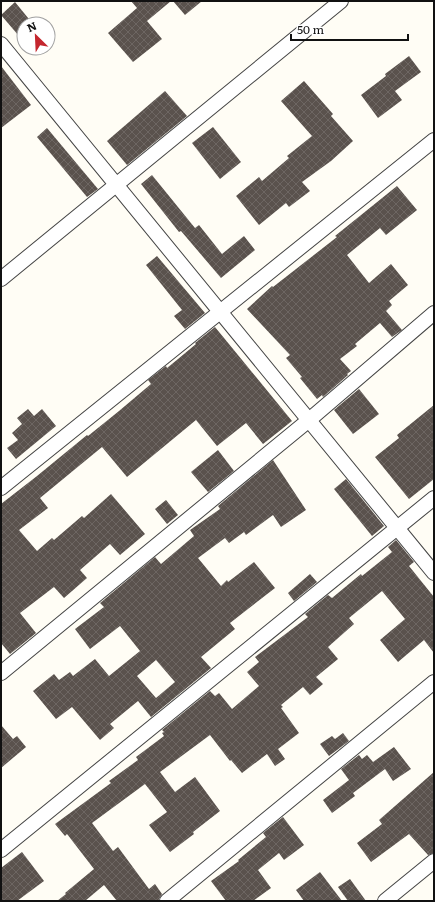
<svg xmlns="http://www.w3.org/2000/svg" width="435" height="902" font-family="Literata,serif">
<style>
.building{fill:url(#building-cross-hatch);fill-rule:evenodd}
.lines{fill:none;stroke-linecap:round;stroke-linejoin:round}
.minor-casing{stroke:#444;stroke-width:16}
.minor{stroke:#fff;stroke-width:14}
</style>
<defs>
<pattern id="building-cross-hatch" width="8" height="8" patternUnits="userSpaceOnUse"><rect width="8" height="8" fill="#5a524d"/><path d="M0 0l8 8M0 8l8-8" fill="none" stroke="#6d6662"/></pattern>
</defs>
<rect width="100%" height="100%" fill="#fffdf5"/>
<g class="building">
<path d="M131,1h40l-24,20 15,18 -29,23 -25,-29 29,-25z"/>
<path d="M173,1h29l-17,14z"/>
<path d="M15,2l18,22h-9v18l-23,-27z"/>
<path d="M409,56l12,16 -26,19 7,9 -24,18 -17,-23 25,-19 -1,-2z"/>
<path d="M1,66l30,39 -30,23z"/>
<path d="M304,81l29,33 -2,2 22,25 -22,20 -29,21 8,9 -21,16 -3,-4 -27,22 -23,-29 23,-19 3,4 27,-23 -2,-2 25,-20 -31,-35z"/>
<path d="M165,91l22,25 -60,49 -20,-24z"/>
<path d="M213,127l28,35 -21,17 -28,-36z"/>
<path d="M47,128l51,61 -11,8 -50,-60z"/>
<path d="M152,175l43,53 4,-3 23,29 22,-18 11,14 -34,28 -40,-47 -2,1 -38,-48z"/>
<path d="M397,186l20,24 -31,25 -6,-7 -33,27 22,28 22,-19 17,21 -19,16 3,4 -6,6 16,19 -10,7 -12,-14 -25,21 2,2 -17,13 11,12 -4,3 1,1 -25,22 -1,-2 -5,4 -17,-21 2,-1 -16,-19 4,-3 -43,-46 25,-23 1,1 64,-50 -2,-1z"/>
<path d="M157,256l48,57 -20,16 -11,-13 8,-6 -36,-45z"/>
<path d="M215,327l77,94 -29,23 -17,-21 -29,23 -21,-26 -69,57 -25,-30 -62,51 8,10 -29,22 18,21 15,-13 2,2 28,-24 2,2 27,-24 34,40 -25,21 -10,-11 -30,26 7,8 -23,20 -10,-11 -34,26 16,20 -26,21 -9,-11v-139l36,-28 50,-41 1,1 31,-25 32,-27 -3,-4 18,-14 1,2 11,-9 18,-15 -1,-1z"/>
<path d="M359,389l20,25 -26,20 -19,-24z"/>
<path d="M434,405v74l-25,20 -34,-42 24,-19 -2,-3z"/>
<path d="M28,409l6,7 8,-7 14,17 -40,33 -9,-11 11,-8 -6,-7 10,-9 -5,-6z"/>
<path d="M218,450l16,21 -26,21 -17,-20z"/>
<path d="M273,460l33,50 -25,17 -8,-12 -27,20 -2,-3 -15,11 -4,-5 -27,20 23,28 6,-6 1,2 26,-20 21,26 -45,35 5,6 -34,28 10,11 -60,49 -13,-16 -28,23 4,4 -14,12 -28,-33 -16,12 -23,-28 21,-17 5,6 11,-8 3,4 22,-17 14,17 31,-25 -20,-25 -30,23 -15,-20 29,-22 -4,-4 55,-46 6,7 33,-28 -4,-6 30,-21 -2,-3zM156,660l19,22 -19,16 -19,-22z"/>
<path d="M346,479l38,47 -12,10 -38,-47z"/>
<path d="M166,500l12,15 -11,9 -12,-15z"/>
<path d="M396,540l18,22 -5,4 25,31v56l-10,-13 -26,22 -18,-22 25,-21 -23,-28 -33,27 5,6 -26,23 10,12 -22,18 7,7 -13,11 -7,-8 -22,18 2,2 -2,1 18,25 -21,16 7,10 -10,7 -8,-12 -25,19 -11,-13 -1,1 -20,-26 -50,37 15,20 20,-15 25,34 -27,21 1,2 -24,18 -21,-27 18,-13 -22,-28 -53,39 21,28 5,-4 31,42 6,-5 7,10 -4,7h-41l-13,-16 -19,16h-28l9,-7 -1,-1 29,-24 -27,-35 -2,2 -10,-12 56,-41 -2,-2 29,-21 -2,-3 28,-21 -2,-3 2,-1 -2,-2 48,-39 5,5 4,-3 13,16 27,-23 -12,-14 12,-10 -4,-5 53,-40 -3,-3 23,-19 4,3 29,-24 1,2 30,-24 -4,-5z"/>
<path d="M310,574l7,8 -23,19 -6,-8z"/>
<path d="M1,725l12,14 4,-3 9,11 -25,21z"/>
<path d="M343,733l6,8 -20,15 -9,-12 12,-8 3,3z"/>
<path d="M394,747l17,22 -18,12 -8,-12 -32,24 2,3 -23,17 -9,-13 26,-20 -8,-11 18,-14 3,4 5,-4 6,7z"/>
<path d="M434,772v81l-6,2 -19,-21 -38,28 -14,-19 25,-19 -3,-4z"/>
<path d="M283,817l21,28 -20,15 -5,-7 -21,17 13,18 -18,13h-27l-15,-20 28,-20 -1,-1 28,-23 -3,-4z"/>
<path d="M22,852l22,29 -27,20h-16v-33z"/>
<path d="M320,872l22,29h-38l-8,-11z"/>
<path d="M350,879l16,22h-18l-10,-14z"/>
</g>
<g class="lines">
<defs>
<g id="minor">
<path d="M1,44l433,529"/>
<path d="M1,279l340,-278"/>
<path d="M1,488l433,-348"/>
<path d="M1,673l308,-253 125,-107"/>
<path d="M1,850l433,-352"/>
<path d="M167,901l267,-219"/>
<path d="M385,901l49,-40"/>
</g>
</defs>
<use href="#minor" class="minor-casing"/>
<use href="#minor" class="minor"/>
</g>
<rect width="435" height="902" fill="none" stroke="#111111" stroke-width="4"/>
<g transform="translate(36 36) rotate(336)"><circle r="19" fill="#ffffff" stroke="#a0a0a0"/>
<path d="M0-3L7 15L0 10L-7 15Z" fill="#c4262e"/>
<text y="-6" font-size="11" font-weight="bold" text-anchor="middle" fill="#111111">N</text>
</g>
<path d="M291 34v6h117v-6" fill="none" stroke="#111111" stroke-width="2"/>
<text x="297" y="34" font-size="12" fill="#111111" stroke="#ffffff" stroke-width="3" paint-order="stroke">50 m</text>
</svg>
